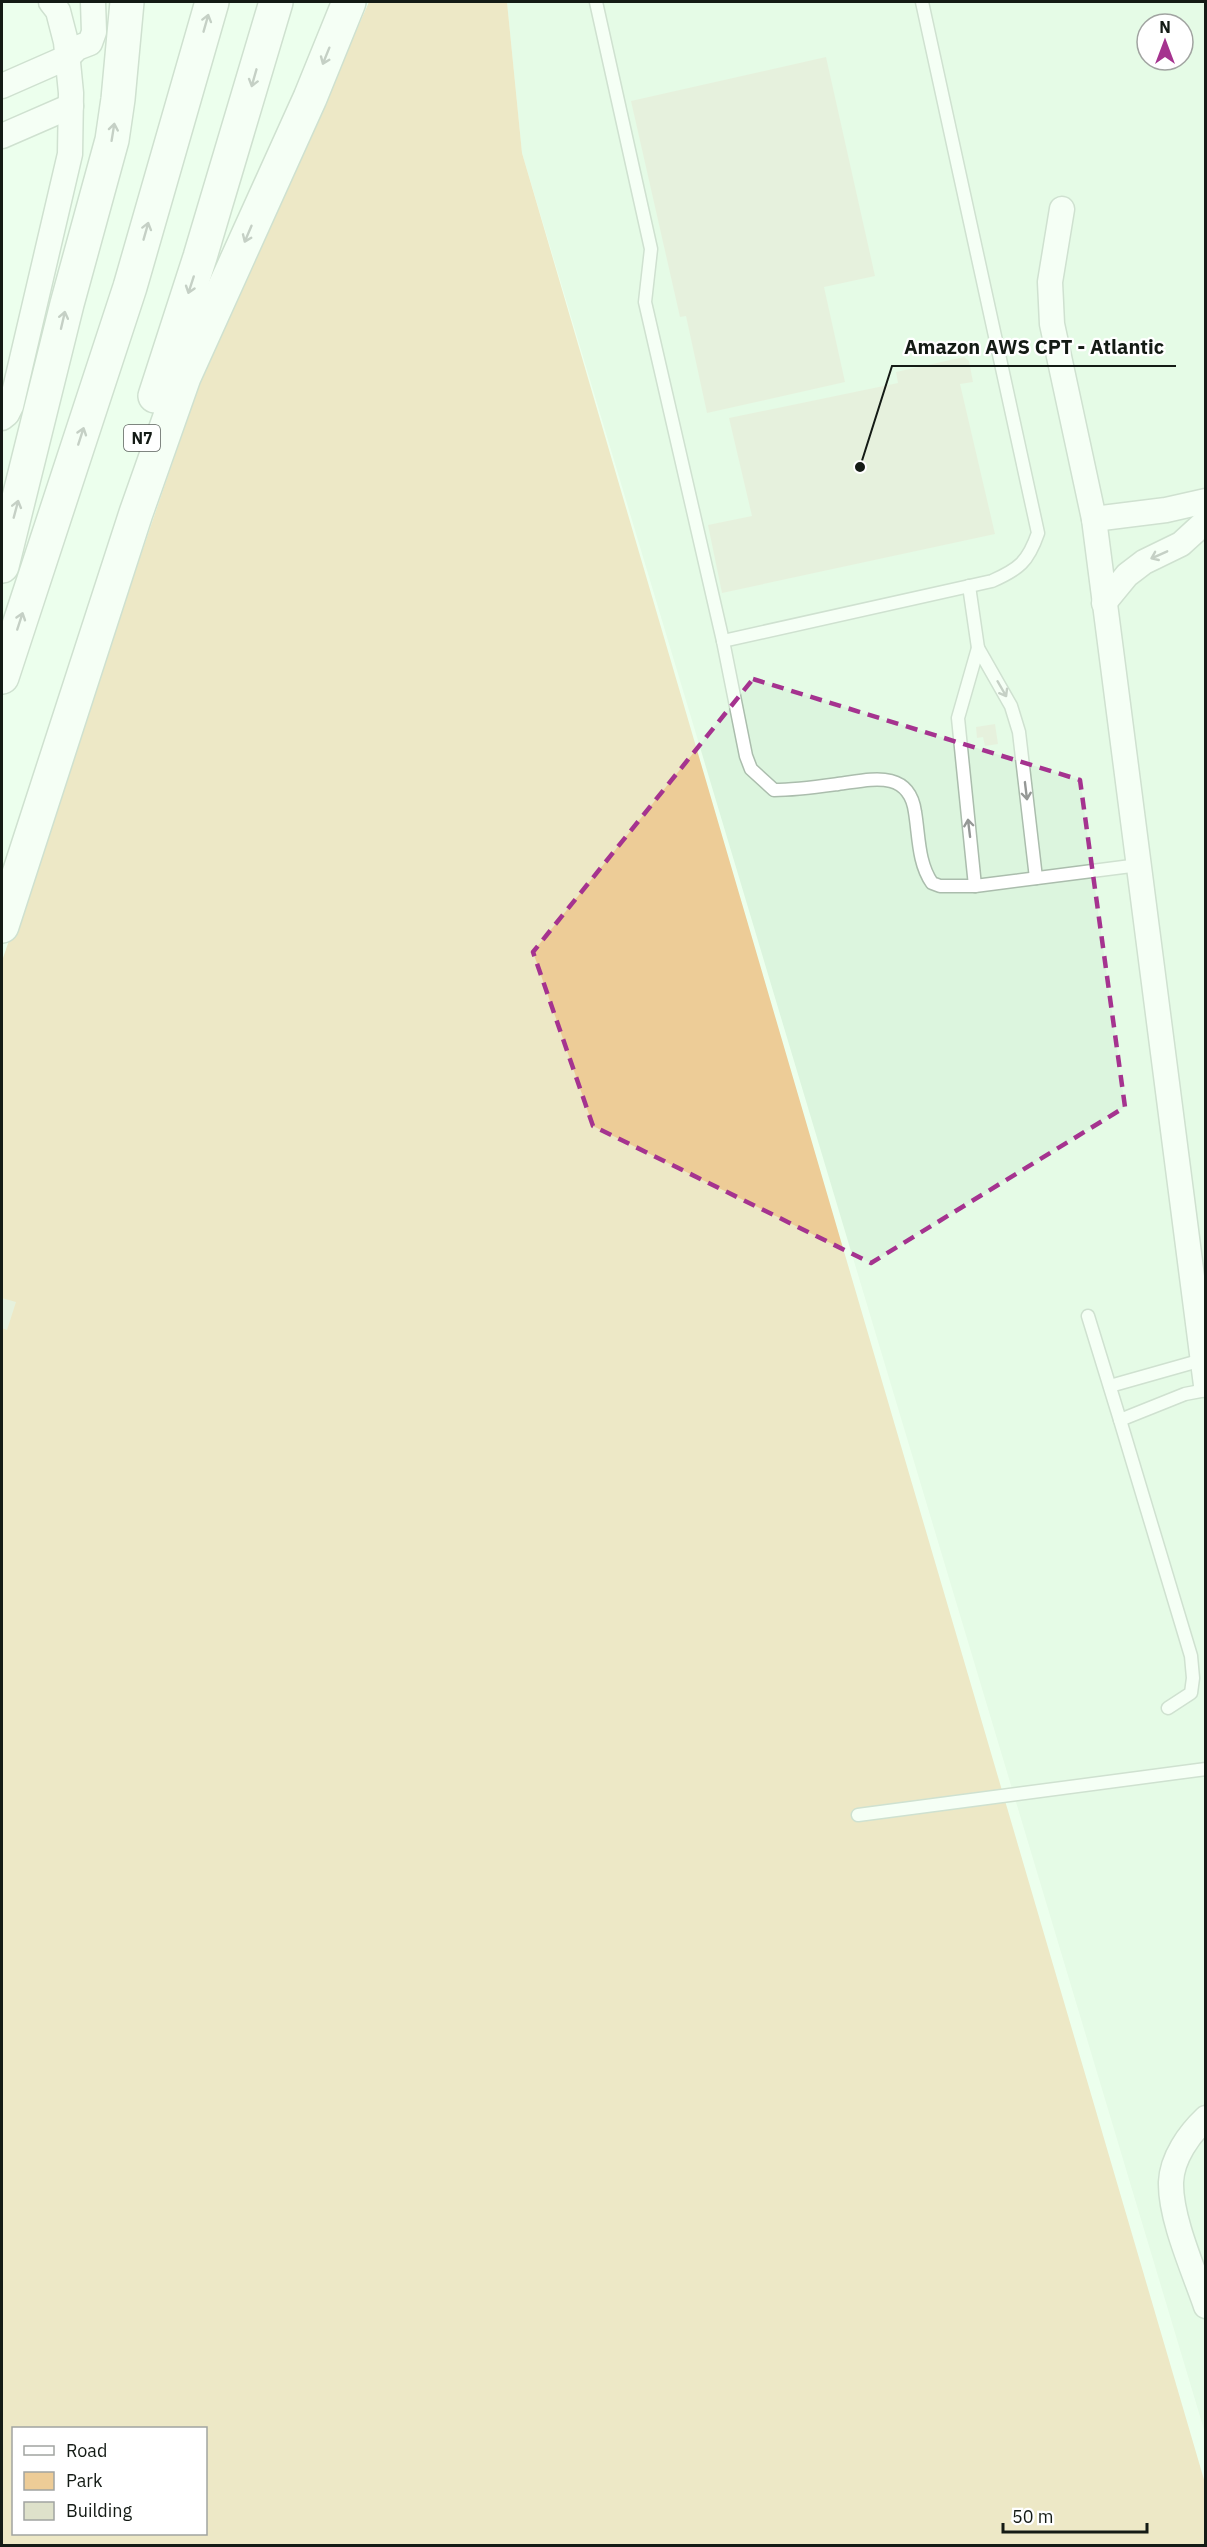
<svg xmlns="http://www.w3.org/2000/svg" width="1207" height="2547" font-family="'IBM Plex Sans',sans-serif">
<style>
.built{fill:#dcf5de;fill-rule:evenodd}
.green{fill:#edcc97;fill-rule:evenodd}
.building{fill:#dee1ca}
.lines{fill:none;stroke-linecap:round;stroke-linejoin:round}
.lane-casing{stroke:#abbdad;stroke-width:15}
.street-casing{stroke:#abbdad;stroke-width:27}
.highway-casing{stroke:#abbdad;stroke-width:36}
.lane{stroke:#fff;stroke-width:12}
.street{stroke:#fff;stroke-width:24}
.highway{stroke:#fff;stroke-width:33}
.oneway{stroke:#959896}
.marked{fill:none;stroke:#a5338f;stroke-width:4.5;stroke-dasharray:12 8;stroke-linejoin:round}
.labels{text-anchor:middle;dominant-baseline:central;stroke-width:4.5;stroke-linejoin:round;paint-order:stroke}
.shield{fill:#fff;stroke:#5a5f5b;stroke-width:1.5}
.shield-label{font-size:16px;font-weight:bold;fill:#141b15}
.leader{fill:none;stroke:#141b15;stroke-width:2}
.callout-dot{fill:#141b15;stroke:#fff;stroke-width:2}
.callout-label{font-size:20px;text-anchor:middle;font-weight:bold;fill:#141b15;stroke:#fff;stroke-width:4.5;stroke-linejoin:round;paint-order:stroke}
</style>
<rect width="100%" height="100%" fill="#ecffed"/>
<path class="built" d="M507,2h698v2431l-683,-2280zM1147,24h36v36h-36z"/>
<path class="green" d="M369,2h138l15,151 683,2330v62l-1203,1v-1585l196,-573zM14,2428h192v106h-192z"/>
<g class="building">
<path d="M826,57l49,219 -51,11 21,95 -138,31 -21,-97 -6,1 -49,-216z"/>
<path d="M964,357l5,4 4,21 -13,2 35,150 -273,59 -14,-68 44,-9 -23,-98 169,-35 -2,-11z"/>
<path d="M995,724l3,20 -13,2 -2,-9 -6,1 -1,-11z"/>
<path d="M2,1298l14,4 -9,28 -5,-2z"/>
</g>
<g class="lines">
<defs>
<g id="lane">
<path d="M596,2l55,247 -6,53 78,339 23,115 5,13 23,21c21,0 42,-3 64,-6 31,-4 71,-16 77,28 4,24 3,51 17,71l8,3h35l164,-21"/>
<path d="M969,586l9,62 33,58 8,26 17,146"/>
<path d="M723,641l269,-60c27,-12 36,-19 46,-48l-116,-531"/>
<path d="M975,886l-17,-168 20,-70"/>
<path d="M1088,1316l32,104 65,-26 21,-4"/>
<path d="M1110,1386l92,-26"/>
<path d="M1120,1420l71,236 2,22 -2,15 -23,15"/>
<path d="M858,1815l348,-46"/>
</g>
<g id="street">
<path d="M2,86l66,-29 9,-9 13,-5 4,-11 -1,-30"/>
<path d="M2,136l69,-30"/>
<path d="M1062,209l-12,73 2,42 42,195 112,866"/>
<path d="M2,418l5,-4 4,-8 59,-252 1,-61 -5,-51 -8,-31 -7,-9"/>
<path d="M1094,519l72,-9 40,-9"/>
<path d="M1104,603l23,-28 17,-13 37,-18 25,-23"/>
<path d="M1206,2118c-17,16 -34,40 -35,64 -1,36 23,89 35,124"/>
</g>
<g id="highway">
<path d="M155,396l45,-139 76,-255"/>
<path d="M2,566l65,-262 45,-164 6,-41 9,-97"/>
<path d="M2,677l128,-390 82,-285"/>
<path d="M2,926l134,-413 48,-136 126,-279 39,-96"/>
</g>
</defs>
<use href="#lane" class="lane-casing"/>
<use href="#street" class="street-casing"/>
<use href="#highway" class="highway-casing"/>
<use href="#lane" class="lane"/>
<use href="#street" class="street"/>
<use href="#highway" class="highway"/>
</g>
<defs><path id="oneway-shaft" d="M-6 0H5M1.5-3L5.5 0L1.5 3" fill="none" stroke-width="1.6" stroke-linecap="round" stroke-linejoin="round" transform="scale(1.5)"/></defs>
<g class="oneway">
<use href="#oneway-shaft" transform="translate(206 23) rotate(-74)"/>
<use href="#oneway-shaft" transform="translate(326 56) rotate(112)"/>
<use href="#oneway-shaft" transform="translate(254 78) rotate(106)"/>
<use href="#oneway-shaft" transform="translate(113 132) rotate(-81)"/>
<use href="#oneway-shaft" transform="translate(146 231) rotate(-74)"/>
<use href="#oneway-shaft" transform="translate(248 234) rotate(113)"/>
<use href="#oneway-shaft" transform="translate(191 285) rotate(108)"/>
<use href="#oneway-shaft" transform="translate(63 320) rotate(-77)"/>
<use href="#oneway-shaft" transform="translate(81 436) rotate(-72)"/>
<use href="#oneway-shaft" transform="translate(16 509) rotate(-75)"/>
<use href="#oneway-shaft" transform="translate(1159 555) rotate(156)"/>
<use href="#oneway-shaft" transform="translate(20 621) rotate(-72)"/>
<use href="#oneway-shaft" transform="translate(1002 689) rotate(60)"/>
<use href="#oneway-shaft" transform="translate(1026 791) rotate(83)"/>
<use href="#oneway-shaft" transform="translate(969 828) rotate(-97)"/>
</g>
<path d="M0 0H1207V2547H0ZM753,679l327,101 45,327 -254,156 -278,-137 -60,-174z" fill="#ecffed" fill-opacity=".55" fill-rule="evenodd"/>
<path class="marked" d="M753,679l327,101 45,327 -254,156 -278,-137 -60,-174z"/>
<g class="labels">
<rect class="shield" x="124" y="425" width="36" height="26" rx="4.5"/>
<g class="shield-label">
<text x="142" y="438">N7</text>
</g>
</g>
<path class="leader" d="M860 467L892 366H1176"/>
<circle class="callout-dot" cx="860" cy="467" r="6"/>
<g class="callout-label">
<text x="1034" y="354">Amazon AWS CPT - Atlantic</text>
</g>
<rect width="1207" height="2547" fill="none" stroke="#141b15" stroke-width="6"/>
<rect x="12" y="2427" width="195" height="108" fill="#ffffff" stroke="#a1a4a1" stroke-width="1.5"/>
<rect x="24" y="2446" width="30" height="9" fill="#ffffff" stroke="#a1a4a1" stroke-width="1.5"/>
<text x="66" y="2457" font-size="18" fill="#141b15">Road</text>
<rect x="24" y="2472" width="30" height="18" fill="#edcc97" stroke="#a1a4a1" stroke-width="1.5"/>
<text x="66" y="2487" font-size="18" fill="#141b15">Park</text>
<rect x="24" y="2502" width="30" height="18" fill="#dee1ca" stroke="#a1a4a1" stroke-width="1.5"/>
<text x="66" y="2517" font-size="18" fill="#141b15">Building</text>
<g transform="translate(1165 42)"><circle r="28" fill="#ffffff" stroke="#a1a4a1" stroke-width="1.5"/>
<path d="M0-4.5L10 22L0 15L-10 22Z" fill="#a5338f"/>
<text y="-9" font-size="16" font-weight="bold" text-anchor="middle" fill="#141b15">N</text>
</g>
<path d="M1003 2523v9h144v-9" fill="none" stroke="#141b15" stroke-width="3"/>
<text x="1012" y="2523" font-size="18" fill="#141b15" stroke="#ffffff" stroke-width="4.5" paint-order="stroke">50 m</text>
</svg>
